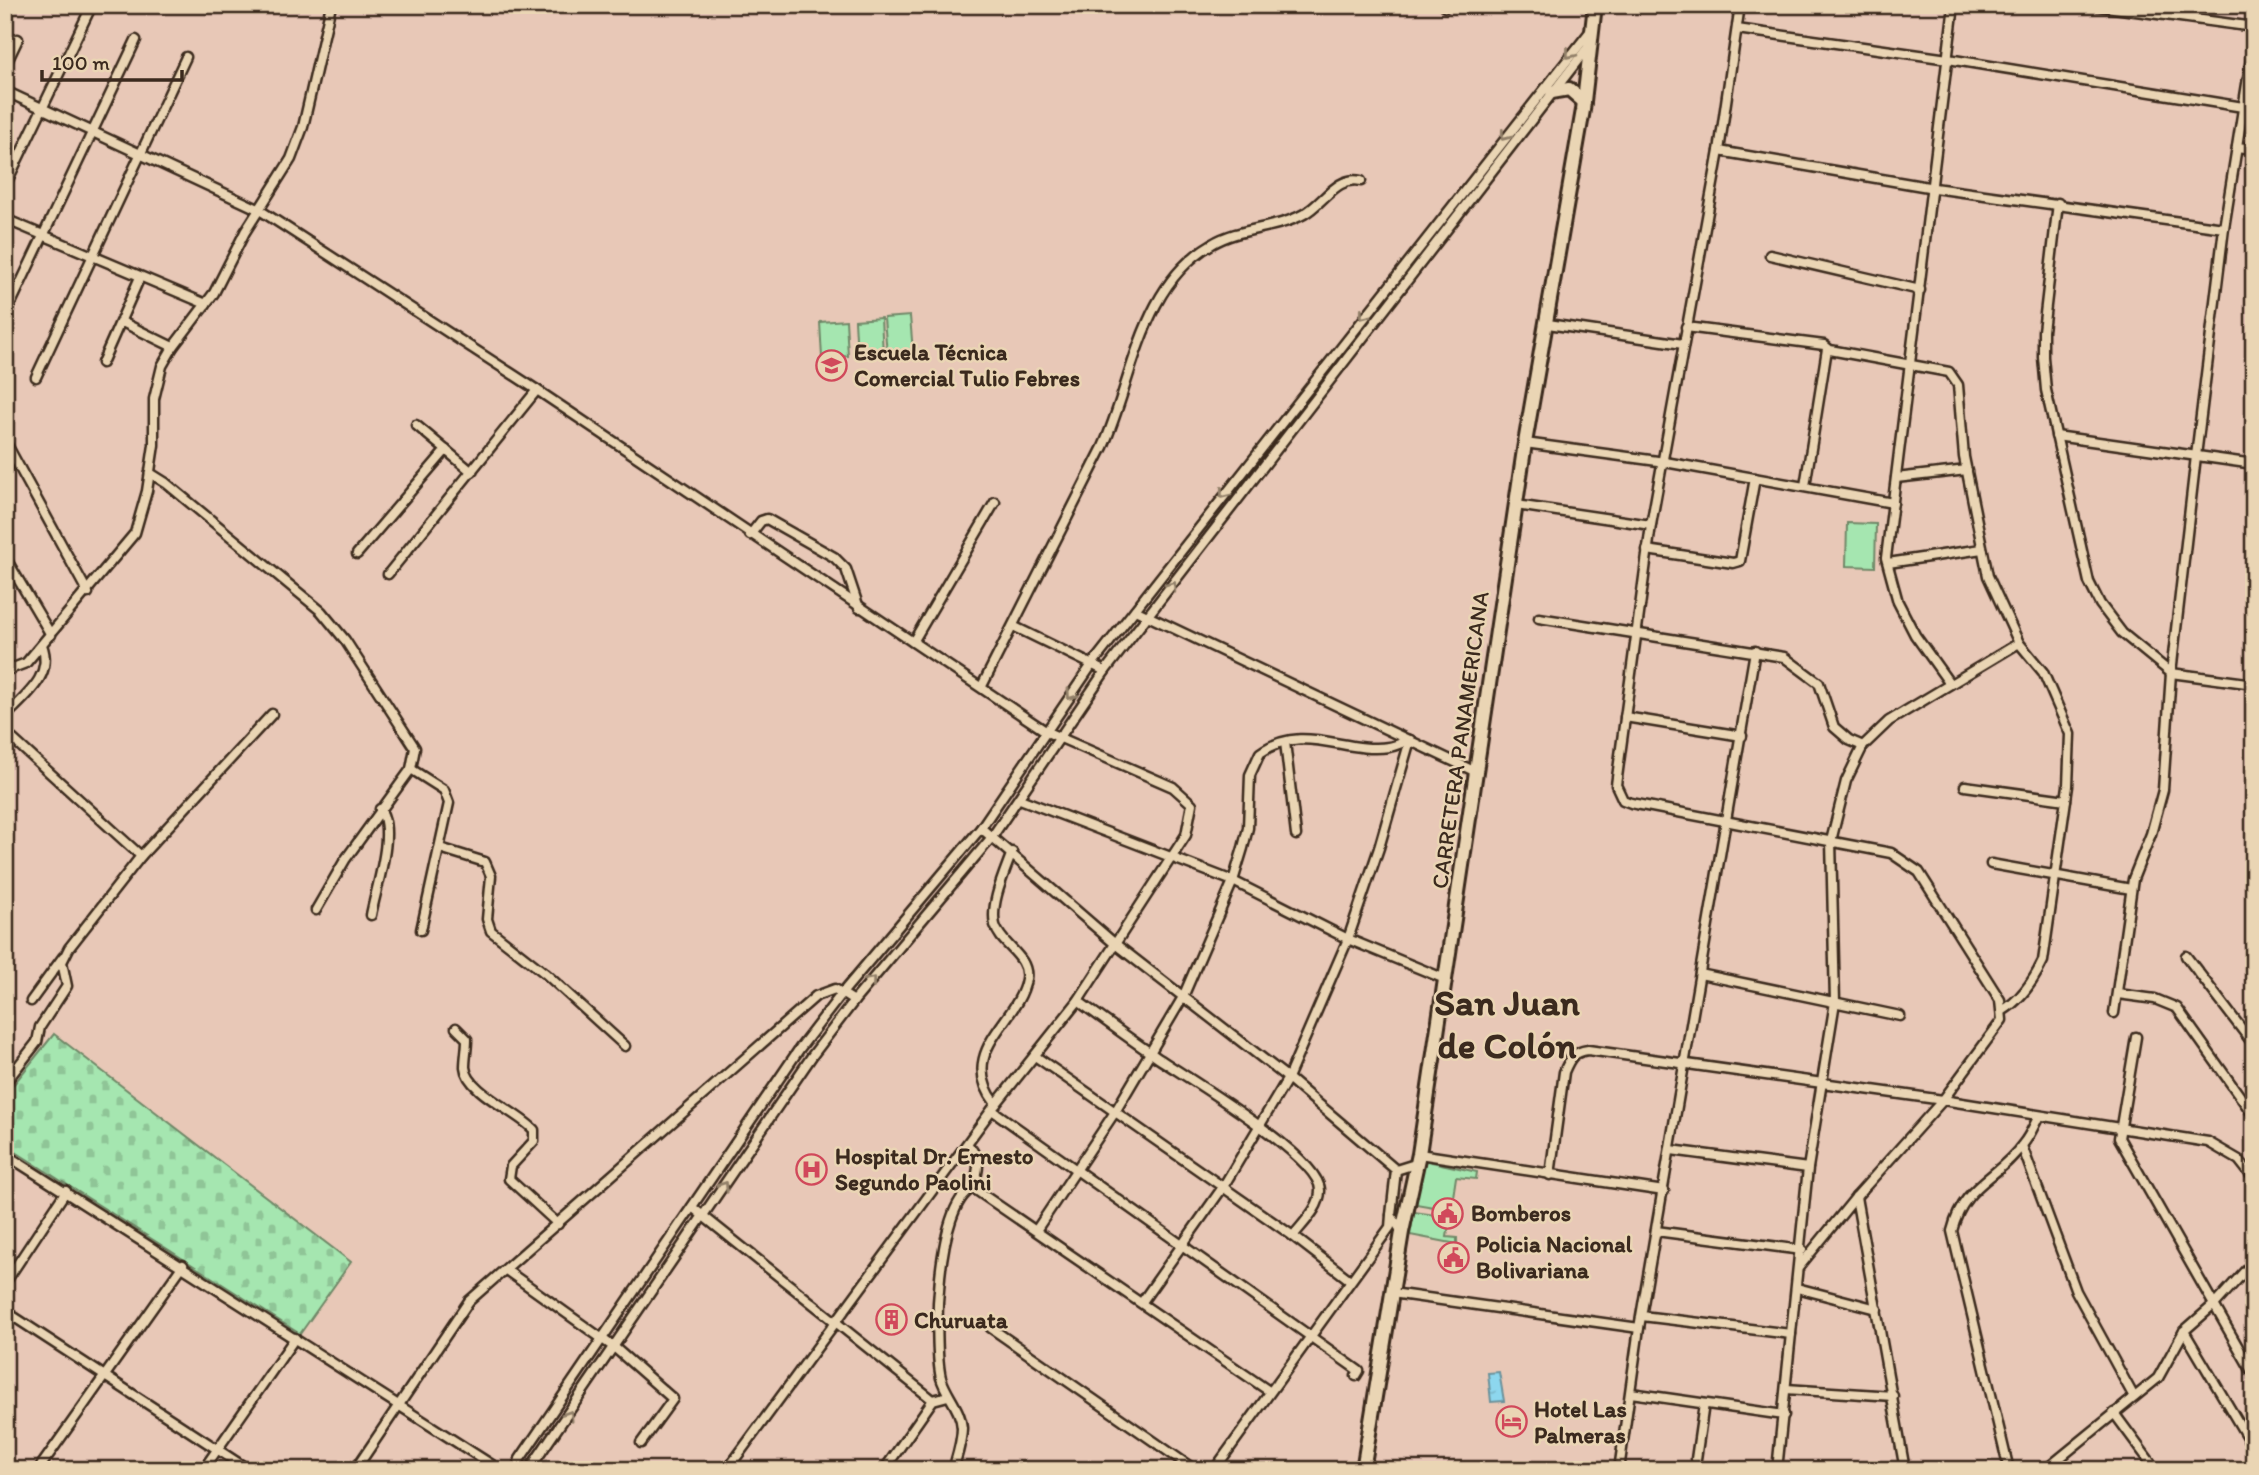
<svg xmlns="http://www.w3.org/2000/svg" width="2259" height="1475" font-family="Itim,sans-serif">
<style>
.grass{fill:#a5e6b0;stroke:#708867;stroke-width:2}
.cemetery{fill:url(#cemetery-stones);stroke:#708867;stroke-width:2}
.water{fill:url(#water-ripples);stroke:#6c929b;stroke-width:2}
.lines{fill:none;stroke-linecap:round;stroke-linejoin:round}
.street-casing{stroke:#3b2a1e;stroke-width:13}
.primary-casing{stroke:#3b2a1e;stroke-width:18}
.street{stroke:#ead5b4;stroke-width:8}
.primary{stroke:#ead5b4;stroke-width:12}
.oneway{stroke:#928069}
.labels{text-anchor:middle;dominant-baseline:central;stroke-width:5;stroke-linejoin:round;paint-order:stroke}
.poi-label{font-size:23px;font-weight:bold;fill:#3b2a1e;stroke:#ead5b4;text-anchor:start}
.street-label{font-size:23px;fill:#3b2a1e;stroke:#ead5b4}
.town-label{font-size:37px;font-weight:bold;fill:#3b2a1e;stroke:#ead5b4}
</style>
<defs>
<pattern id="cemetery-stones" width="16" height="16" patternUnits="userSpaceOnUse" patternTransform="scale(1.75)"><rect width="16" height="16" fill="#a5e6b0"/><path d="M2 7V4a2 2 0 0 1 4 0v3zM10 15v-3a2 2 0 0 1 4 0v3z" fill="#8fc597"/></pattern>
<pattern id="water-ripples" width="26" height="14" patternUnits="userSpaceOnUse" patternTransform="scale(1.75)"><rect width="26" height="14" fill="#8dd7ee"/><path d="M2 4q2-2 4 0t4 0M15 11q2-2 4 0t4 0" fill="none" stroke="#7bb9cc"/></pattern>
</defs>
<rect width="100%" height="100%" fill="#e8c8b7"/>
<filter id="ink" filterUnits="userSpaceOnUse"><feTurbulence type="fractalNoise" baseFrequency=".0143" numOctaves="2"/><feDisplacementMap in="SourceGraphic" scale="14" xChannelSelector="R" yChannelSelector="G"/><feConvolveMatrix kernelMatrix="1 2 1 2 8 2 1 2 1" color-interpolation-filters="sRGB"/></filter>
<g filter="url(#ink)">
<g class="grass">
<path d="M910,316l3,36 -26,2 -3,-36z"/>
<path d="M881,318l2,36 -26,2 -2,-36z"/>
<path d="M846,320l2,36 -26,2 -2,-36z"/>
<path d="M1847,523l29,1 -1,43 -29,-1z"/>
<path d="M1423,1160l54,12 -1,7 -20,-2 -5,33 -35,-6z"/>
<path d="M1414,1212l36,5 -3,20 10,1v6l-47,-9z"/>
</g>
<path class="cemetery" d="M54,1034l297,228 -51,72 -295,-189v-50z"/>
<path class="water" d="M1499,1372l5,29 -13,1 -3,-29z"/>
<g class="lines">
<defs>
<g id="street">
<path d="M1444,5l1,2"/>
<path d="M1740,5l-21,146 -68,374 -35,260 7,15 8,3 260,50 28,19 81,128 2,20 -59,80 -87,97 -57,70"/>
<path d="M2091,5l163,22"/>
<path d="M1737,29l211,30 295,48"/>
<path d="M5,66l13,-27"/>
<path d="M5,91l253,118 279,181 510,342 126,55 19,17 -6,31 -108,166 -82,103 -269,366"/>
<path d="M2237,147l17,2"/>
<path d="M1719,151l215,37 290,40"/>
<path d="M5,186l87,-181"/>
<path d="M2058,203l-15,128v26l3,33 43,192 11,22 22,29 49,40 83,11"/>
<path d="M5,219l201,85"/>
<path d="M1770,255l150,35"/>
<path d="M5,316l131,-276"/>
<path d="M122,322l51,25"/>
<path d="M1548,324l135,20"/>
<path d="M1686,327l138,18 6,5 119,22 9,13 6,72 24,119 31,67 24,29 27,62 -2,52 -25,175c-9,19 -22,39 -41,50"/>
<path d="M102,363l38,-86"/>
<path d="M36,377l150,-320"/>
<path d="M416,425l56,47"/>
<path d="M2056,436l198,28"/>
<path d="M5,441l83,152"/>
<path d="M1525,443l140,19 228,41"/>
<path d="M150,473l16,10 155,128 24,29 70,108 -4,21 -66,91 -29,50"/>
<path d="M1896,478l71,-8"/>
<path d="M1805,486l22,-137"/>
<path d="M1516,505l135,20"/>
<path d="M750,535l11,-14 6,-2 67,38 12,12 13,39"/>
<path d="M1647,550l86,13 7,-2 15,-83"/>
<path d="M357,554l89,-104"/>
<path d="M5,557l46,78"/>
<path d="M1888,563l94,-14"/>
<path d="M388,574l149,-184"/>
<path d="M1135,610l341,162"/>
<path d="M1539,618l245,39 35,26 15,44 15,13 14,6"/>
<path d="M1013,626l92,45"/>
<path d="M913,642l82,-140"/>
<path d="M5,671l21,-8 109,-130 12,-42 7,-46v-46l8,-33 11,-19 41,-54 31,-61 46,-73 12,-32 28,-122"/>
<path d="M1950,684l-35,-49 -17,-33 -12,-44 68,-553"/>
<path d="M982,686l121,-239c31,-69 37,-161 109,-203 28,-17 63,-14 92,-30 19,-10 33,-39 57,-33"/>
<path d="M5,717c20,-21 49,-41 37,-72"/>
<path d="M1625,717l117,19"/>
<path d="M5,732l136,124"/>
<path d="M1285,742l11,93"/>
<path d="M411,769l33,21 5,13 -28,127"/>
<path d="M1965,786l101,14"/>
<path d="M1020,799l213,82 115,58 97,40"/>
<path d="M981,828l133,115 174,135 108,92"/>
<path d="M440,848l45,14 6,14 -4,43 4,12 55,43 79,72"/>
<path d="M1991,864l140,25"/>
<path d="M371,915c5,-27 25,-84 9,-106"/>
<path d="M2186,956l68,89"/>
<path d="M1700,974l200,42"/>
<path d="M2118,994l37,5 22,9 77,108"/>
<path d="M31,1001l32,-44"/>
<path d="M1078,1001c24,17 49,36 74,53 30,21 170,103 168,137 0,17 -17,32 -27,45"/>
<path d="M2114,1013l19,-134 18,-45 12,-44 8,-117 25,-217 28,-228 30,-188"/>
<path d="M456,1028l11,11c0,10 -2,19 -2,28 2,25 53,45 69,63v11l-23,25 -2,13 49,45"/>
<path d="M2136,1037l-17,101 135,237"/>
<path d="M1035,1056l258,180 57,44"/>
<path d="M5,1083l32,-41 3,-15 27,-41 -5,-24 7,-14 72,-92 131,-142"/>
<path d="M996,1104c-41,-53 23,-82 30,-125 4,-23 -26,-34 -31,-54 -5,-22 10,-53 17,-73"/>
<path d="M992,1110l367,261 -3,5"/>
<path d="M2022,1146l54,145 58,106"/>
<path d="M1671,1150l137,18"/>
<path d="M5,1154l495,316"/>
<path d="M1419,1154l245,37"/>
<path d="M1550,1175l14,-103c6,-14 9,-20 24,-22l355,50 265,42 31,18 15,19"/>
<path d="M973,1188l296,203"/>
<path d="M1856,1197l49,273"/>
<path d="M692,1207l241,193"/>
<path d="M1037,1229l78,-117 68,-115 50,-116 10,-33 5,-20 2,-53 10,-22c43,-31 85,1 129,-6 7,-1 14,-5 21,-7"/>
<path d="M1656,1231l146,19"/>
<path d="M1402,1232l-11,-17 5,-45 16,-5 4,2"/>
<path d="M506,1270l109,78 58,51 -32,44"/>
<path d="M5,1283l61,-92"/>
<path d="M1797,1288l80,21"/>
<path d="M1392,1293l247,35"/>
<path d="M1142,1302l81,-115 65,-109 60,-139 31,-91 31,-108"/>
<path d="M5,1311l244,159"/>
<path d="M1642,1316l149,18"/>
<path d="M991,1328l204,142"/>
<path d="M2184,1331l70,118"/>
<path d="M1786,1389l107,7"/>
<path d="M1631,1393l153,22"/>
<path d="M2114,1413l42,57"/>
<path d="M1696,1459l8,-55"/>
<path d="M38,1470l145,-205"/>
<path d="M203,1470l92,-132"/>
<path d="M355,1470l114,-169 347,-305 19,-7 19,12"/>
<path d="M517,1470l3,-11 280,-411 43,-56 138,-164 112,-165 499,-634"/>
<path d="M529,1470l283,-414 42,-55 138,-164 113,-166 483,-624"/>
<path d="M884,1470l49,-70 15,-4"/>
<path d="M953,1470c4,-14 9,-28 9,-42 -1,-19 -16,-33 -21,-50 -8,-35 -5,-174 32,-190 6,-19 9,-28 -5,-43"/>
<path d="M1214,1470l176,-243 1,-12"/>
<path d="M1619,1470l20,-142 116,-677"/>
<path d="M1777,1470l31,-302 27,-166 -4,-161 15,-60 17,-35 26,-25 130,-78"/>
<path d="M2009,1470l-57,-239c12,-48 46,-52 71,-87 7,-8 11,-19 16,-28"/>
<path d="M2040,1470l10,-4 108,-88 26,-47 32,-28 38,-42"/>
</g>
<g id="primary">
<path d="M1552,92l17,-3 15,13"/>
<path d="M1363,1470l39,-238 17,-78 106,-711 58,-333 12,-105"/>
</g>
</defs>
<use href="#street" class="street-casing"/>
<use href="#primary" class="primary-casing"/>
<use href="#street" class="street"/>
<use href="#primary" class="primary"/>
</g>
<defs><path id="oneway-chevron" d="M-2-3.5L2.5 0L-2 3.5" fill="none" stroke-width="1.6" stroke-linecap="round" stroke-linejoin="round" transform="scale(1.75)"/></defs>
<g class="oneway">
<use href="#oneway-chevron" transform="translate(1570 54) rotate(130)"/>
<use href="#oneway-chevron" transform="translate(1505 136) rotate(128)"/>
<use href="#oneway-chevron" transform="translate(1364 315) rotate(128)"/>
<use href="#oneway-chevron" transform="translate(1224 494) rotate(128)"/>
<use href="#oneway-chevron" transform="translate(1172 586) rotate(-53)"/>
<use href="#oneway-chevron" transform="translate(1071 695) rotate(125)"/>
<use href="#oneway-chevron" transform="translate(871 981) rotate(-50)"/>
<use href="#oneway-chevron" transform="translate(724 1186) rotate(-56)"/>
<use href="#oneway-chevron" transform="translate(569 1415) rotate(-56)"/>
</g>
</g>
<defs>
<symbol id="school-ring" viewBox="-11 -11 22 22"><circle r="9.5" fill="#ead5b4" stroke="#d1495b" stroke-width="1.5"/><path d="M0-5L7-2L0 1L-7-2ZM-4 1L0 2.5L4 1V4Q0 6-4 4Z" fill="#d1495b"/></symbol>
<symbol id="hospital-ring" viewBox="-11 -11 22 22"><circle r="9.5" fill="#ead5b4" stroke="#d1495b" stroke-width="1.5"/><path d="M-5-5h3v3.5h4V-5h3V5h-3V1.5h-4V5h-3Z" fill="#d1495b"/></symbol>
<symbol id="civic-ring" viewBox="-11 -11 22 22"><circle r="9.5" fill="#ead5b4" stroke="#d1495b" stroke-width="1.5"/><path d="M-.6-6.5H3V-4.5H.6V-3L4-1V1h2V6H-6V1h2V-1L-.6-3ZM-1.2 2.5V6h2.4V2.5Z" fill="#d1495b"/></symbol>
<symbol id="building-ring" viewBox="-11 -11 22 22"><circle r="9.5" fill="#ead5b4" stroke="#d1495b" stroke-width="1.5"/><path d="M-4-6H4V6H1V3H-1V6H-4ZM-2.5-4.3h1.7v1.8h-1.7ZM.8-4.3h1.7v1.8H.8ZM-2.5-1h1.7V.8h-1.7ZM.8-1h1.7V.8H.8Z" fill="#d1495b"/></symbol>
<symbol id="hotel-ring" viewBox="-11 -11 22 22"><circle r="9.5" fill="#ead5b4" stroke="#d1495b" stroke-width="1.5"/><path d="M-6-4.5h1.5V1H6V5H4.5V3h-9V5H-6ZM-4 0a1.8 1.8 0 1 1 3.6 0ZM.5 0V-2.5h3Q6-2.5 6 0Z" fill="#d1495b"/></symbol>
</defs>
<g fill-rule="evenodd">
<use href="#school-ring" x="814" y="348" width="35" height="35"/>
<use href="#hospital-ring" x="794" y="1152" width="35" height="35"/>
<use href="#civic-ring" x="1430" y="1196" width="35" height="35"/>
<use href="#civic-ring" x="1436" y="1240" width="35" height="35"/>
<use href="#building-ring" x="874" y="1302" width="35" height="35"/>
<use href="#hotel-ring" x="1494" y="1404" width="35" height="35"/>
</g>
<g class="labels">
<g class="poi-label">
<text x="854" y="352">Escuela Técnica<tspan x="854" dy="26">Comercial Tulio Febres</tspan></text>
<text x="835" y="1156">Hospital Dr. Ernesto<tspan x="835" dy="26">Segundo Paolini</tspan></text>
<text x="1471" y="1213">Bomberos</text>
<text x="1476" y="1244">Policia Nacional<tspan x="1476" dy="26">Bolivariana</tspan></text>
<text x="914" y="1320">Churuata</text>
<text x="1534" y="1409">Hotel Las<tspan x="1534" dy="26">Palmeras</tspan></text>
</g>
<g class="street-label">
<text transform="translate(1460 740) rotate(-82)">CARRETERA PANAMERICANA</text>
</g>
<g class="town-label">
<text x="1507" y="1002">San Juan<tspan x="1507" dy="43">de Colón</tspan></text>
</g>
</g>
<rect width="2259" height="1475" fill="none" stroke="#ead5b4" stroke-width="28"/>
<rect x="14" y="14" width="2231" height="1447" fill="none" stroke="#3b2a1e" stroke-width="2.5" filter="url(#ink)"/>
<path d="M42 70v10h140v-10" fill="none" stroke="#3b2a1e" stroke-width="3.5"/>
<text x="52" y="70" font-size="21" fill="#3b2a1e" stroke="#ead5b4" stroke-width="5" paint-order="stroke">100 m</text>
</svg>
